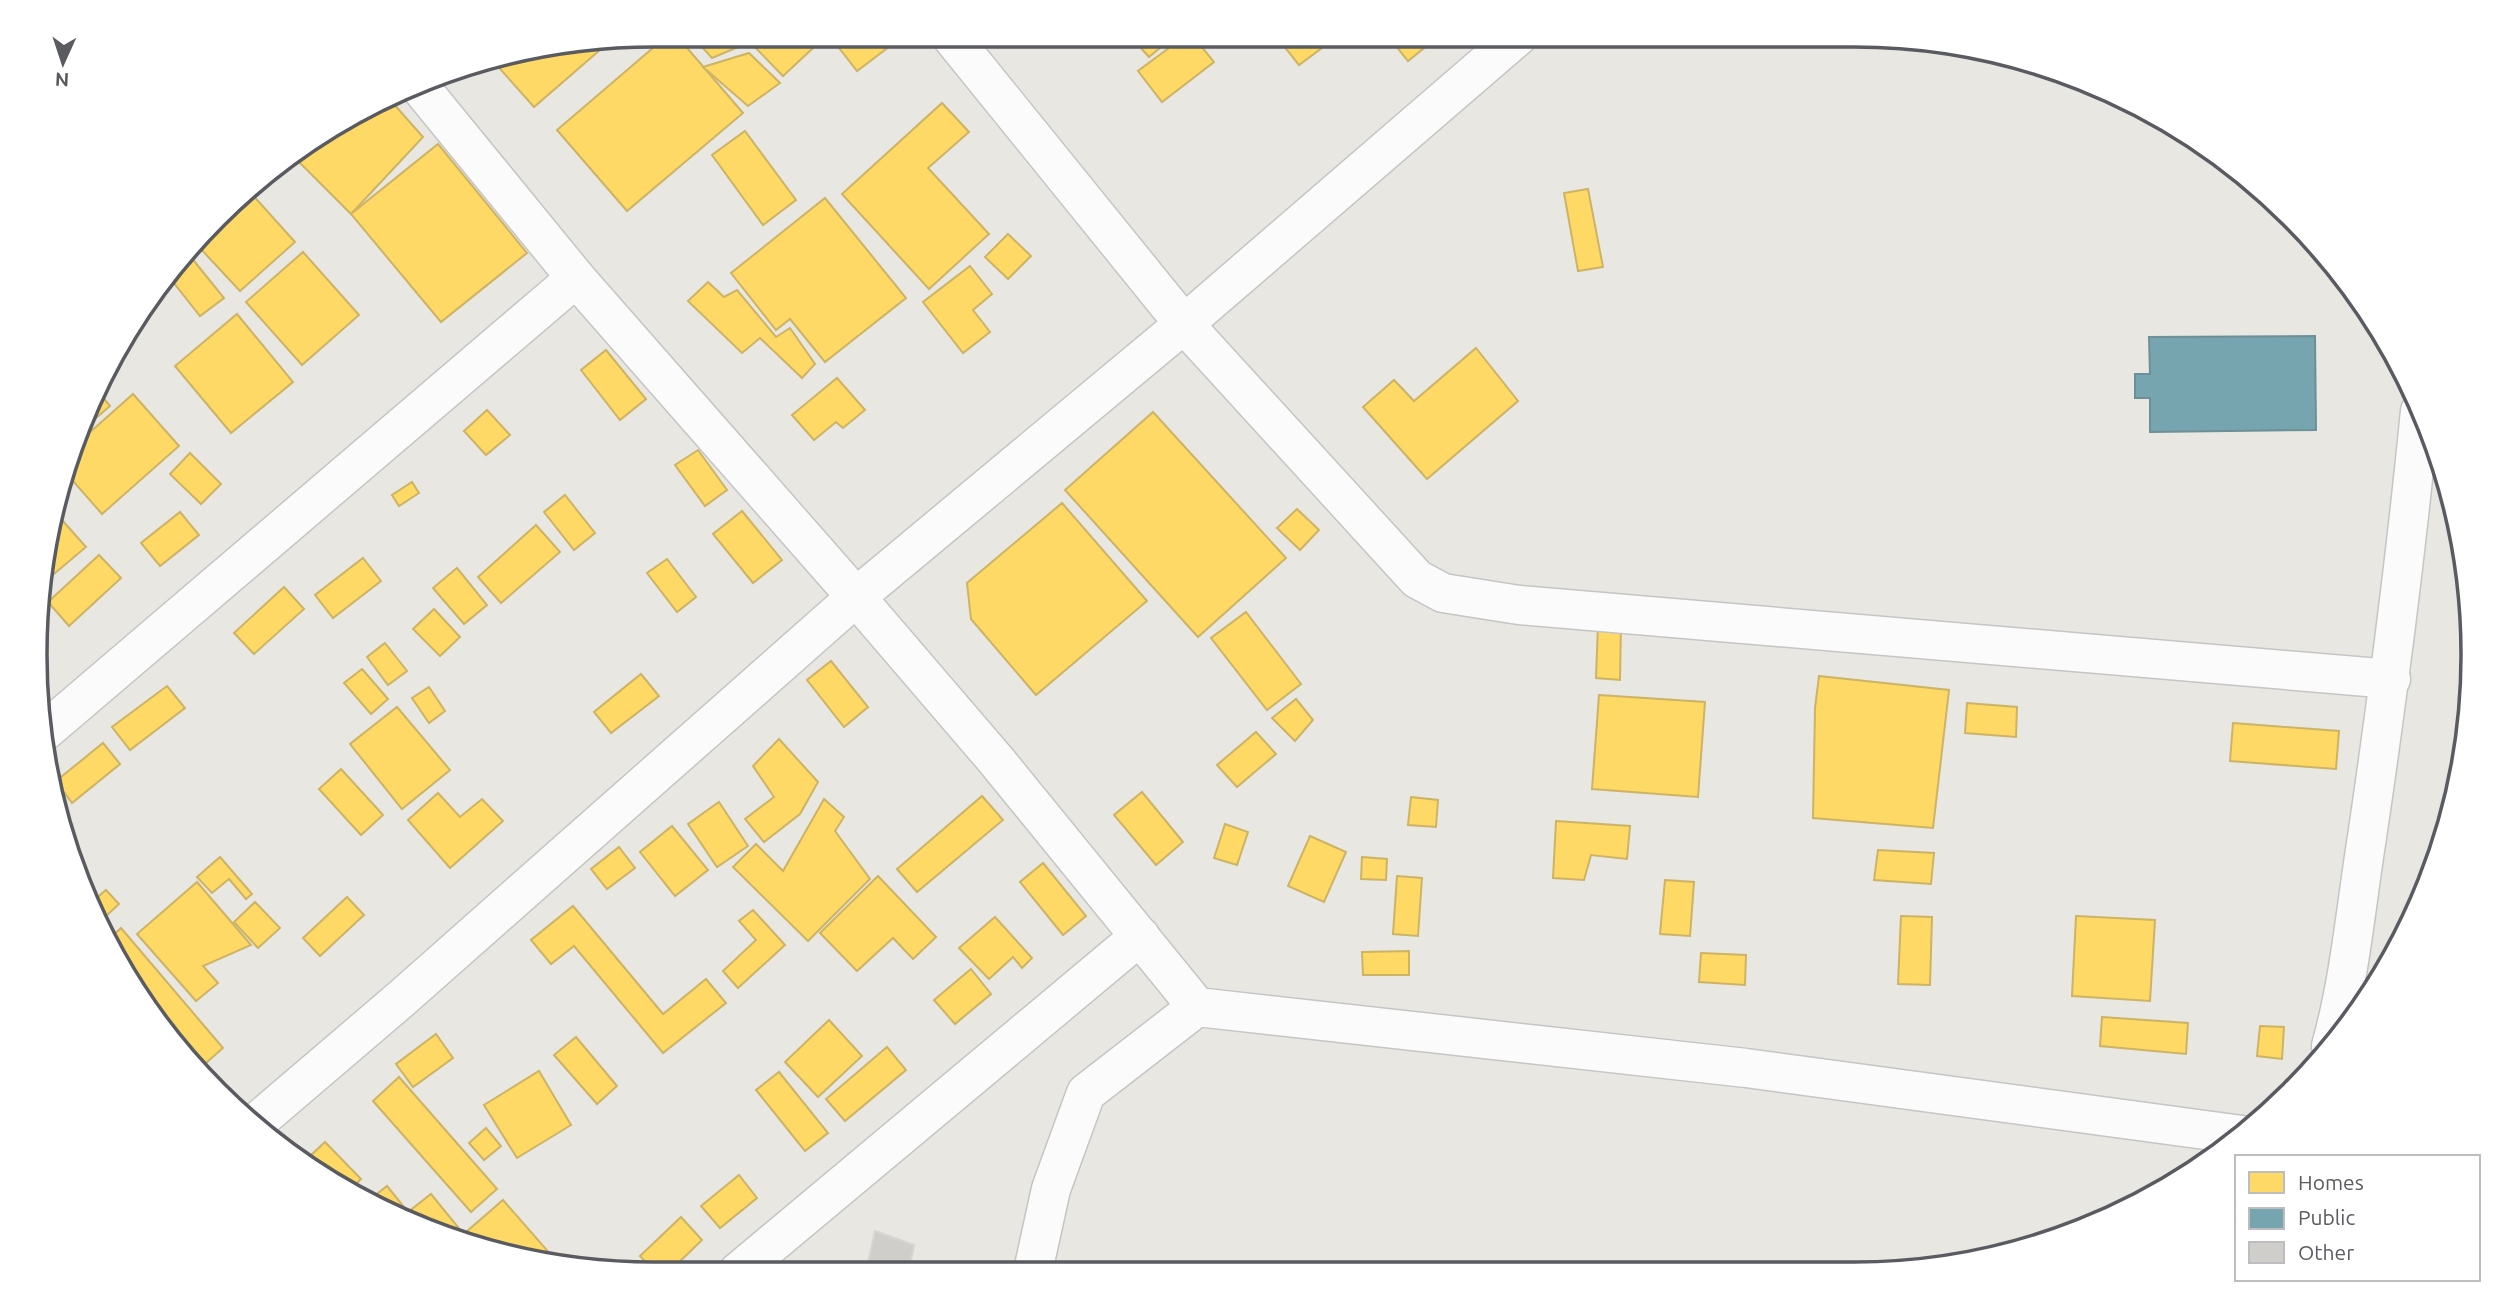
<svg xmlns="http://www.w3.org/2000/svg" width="2508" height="1309" font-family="Ubuntu,sans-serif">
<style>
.homes{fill:#ffd966;stroke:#cdb364;stroke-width:2}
.public{fill:#76a5af;stroke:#6d8f97;stroke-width:2}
.building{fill:#cfcecb;stroke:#d7d6d2;stroke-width:2}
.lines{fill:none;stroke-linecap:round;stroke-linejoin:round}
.street-casing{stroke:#c5c5c5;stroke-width:41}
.street{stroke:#fcfbfb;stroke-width:38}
.rim{fill:none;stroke:#595b60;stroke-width:3.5}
</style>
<rect width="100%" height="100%" fill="#e8e7e2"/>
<g class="homes">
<path d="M668,35h8l67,78 -116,98 -70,-81z"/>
<path d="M691,35h136l-44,41 -33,-34 -38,16z"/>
<path d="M848,35h40l6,8 -37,28 -21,-27z"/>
<path d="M1130,36h44l-25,21z"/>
<path d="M1185,36h8l21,26 -52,40 -24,-31z"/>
<path d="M1276,36h62l-39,29z"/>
<path d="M1388,36h51l-31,25z"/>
<path d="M608,43l-74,64 -40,-45z"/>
<path d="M749,53l31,30 -32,23 -45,-39z"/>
<path d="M392,102l31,35 -72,77 -59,-59z"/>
<path d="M942,103l27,29 -41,36 61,66 -60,55 -87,-95z"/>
<path d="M745,131l51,69 -33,25 -51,-70z"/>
<path d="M438,144l89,109 -86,69 -90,-108z"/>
<path d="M1588,189l15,78 -25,4 -14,-78z"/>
<path d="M250,192l45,50 -55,49 -41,-44z"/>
<path d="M825,198l81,100 -81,64 -35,-43 -14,11 -45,-57z"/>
<path d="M1008,234l23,22 -23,23 -23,-22z"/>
<path d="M303,252l56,63 -57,50 -56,-63z"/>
<path d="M190,256l34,42 -24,18 -30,-38z"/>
<path d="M970,266l22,28 -19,16 17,22 -27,21 -40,-51z"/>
<path d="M708,282l16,15 13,-7 39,47 14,-9 25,36 -13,14 -42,-40 -18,15 -54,-52z"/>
<path d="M237,314l56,68 -62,51 -56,-67z"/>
<path d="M1476,348l42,53 -91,78 -64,-72 31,-27 20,21z"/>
<path d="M606,350l40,49 -26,21 -39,-50z"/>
<path d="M837,378l28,32 -22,18 -7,-6 -22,18 -22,-25z"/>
<path d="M133,394l46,52 -77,68 -36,-41 14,-32z"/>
<path d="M101,395l9,11 -22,19z"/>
<path d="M487,410l23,25 -24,20 -22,-24z"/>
<path d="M1153,412l133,146 -88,79 -133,-147z"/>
<path d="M698,450l29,40 -22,16 -30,-41z"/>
<path d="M190,453l31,31 -20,20 -31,-30z"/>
<path d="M412,482l7,11 -20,13 -7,-11z"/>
<path d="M565,495l30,38 -21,17 -30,-38z"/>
<path d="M1062,503l85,98 -111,94 -65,-76 -4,-36z"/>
<path d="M1297,509l22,21 -19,20 -23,-22z"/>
<path d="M54,511l32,36 -38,32z"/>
<path d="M742,511l40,49 -29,23 -40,-49z"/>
<path d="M180,512l19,23 -39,31 -19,-23z"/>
<path d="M536,525l24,27 -59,51 -23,-26z"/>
<path d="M99,555l22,23 -52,48 -21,-24z"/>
<path d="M363,558l18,23 -48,37 -18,-23z"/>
<path d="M667,559l29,38 -19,15 -30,-39z"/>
<path d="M457,568l30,37 -23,19 -31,-36z"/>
<path d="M284,587l20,22 -50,45 -20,-21z"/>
<path d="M434,609l26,28 -20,19 -27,-27z"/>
<path d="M1246,612l55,72 -34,26 -56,-72z"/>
<path d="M1598,624h23l-1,56 -24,-2z"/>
<path d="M385,643l22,28 -19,14 -21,-28z"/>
<path d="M831,661l37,46 -24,20 -37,-47z"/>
<path d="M362,669l26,30 -17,15 -27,-31z"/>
<path d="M641,674l18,22 -48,37 -17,-21z"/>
<path d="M1819,676l130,14 -16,138 -120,-10 2,-110z"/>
<path d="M167,686l18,22 -55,42 -18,-23z"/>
<path d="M429,687l16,24 -16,12 -17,-25z"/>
<path d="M1599,695l106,7 -7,95 -106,-8z"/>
<path d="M1296,699l17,21 -18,21 -23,-23z"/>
<path d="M1967,703l50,4 -1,30 -51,-4z"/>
<path d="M397,707l53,63 -48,39 -52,-65z"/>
<path d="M2233,723l106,8 -3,38 -106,-8z"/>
<path d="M1256,732l20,22 -39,33 -20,-22z"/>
<path d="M779,739l39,43 -18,32 -36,28 -19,-23 29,-22 -21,-31z"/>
<path d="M103,743l17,21 -48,39 -16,-22z"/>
<path d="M341,769l42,46 -22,20 -42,-46z"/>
<path d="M1142,792l41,50 -27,23 -42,-50z"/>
<path d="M438,793l22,24 22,-18 21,22 -53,47 -42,-48z"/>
<path d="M982,796l21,24 -86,72 -20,-23z"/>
<path d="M1411,797l27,3 -2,27 -28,-2z"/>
<path d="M824,799l20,18 -9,14 35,48 -62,62 -75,-74 23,-23 27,27z"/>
<path d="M719,802l29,44 -31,21 -29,-43z"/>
<path d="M1556,821l74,5 -3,33 -36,-4 -7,25 -31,-2z"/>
<path d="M1225,824l23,8 -11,33 -23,-7z"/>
<path d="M672,826l36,44 -33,26 -35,-44z"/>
<path d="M1310,836l36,16 -22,50 -36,-16z"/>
<path d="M619,847l16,21 -28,21 -16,-20z"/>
<path d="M1878,850l56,3 -3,31 -57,-4z"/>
<path d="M220,857l32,37 -6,5 -17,-20 -17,14 -15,-16z"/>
<path d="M1362,857l25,2 -1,21 -25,-1z"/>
<path d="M1043,863l43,53 -23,19 -43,-53z"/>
<path d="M878,876l58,61 -23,22 -20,-21 -36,33 -37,-38z"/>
<path d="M1397,876l25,2 -4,58 -25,-2z"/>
<path d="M1665,880l29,2 -4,54 -30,-2z"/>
<path d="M197,882l54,63 -48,21 15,17 -22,18 -59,-67z"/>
<path d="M106,890l13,14 -14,13 -13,-15z"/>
<path d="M347,897l17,18 -44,41 -17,-18z"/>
<path d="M255,902l25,26 -22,20 -24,-26z"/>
<path d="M573,906l90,108 43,-35 20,24 -63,50 -89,-107 -23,18 -20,-24z"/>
<path d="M753,910l32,35 -47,43 -15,-17 33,-31 -17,-19z"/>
<path d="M1901,916l31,1 -2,68 -32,-1z"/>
<path d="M2076,916l79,4 -5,81 -78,-5z"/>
<path d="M995,917l37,41 -10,10 -9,-11 -24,22 -30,-31z"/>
<path d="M121,928l102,120 -25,22 -58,-71 -32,-59z"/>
<path d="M1409,951v24h-46l-1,-23z"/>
<path d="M1701,953l45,2 -1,30 -46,-3z"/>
<path d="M971,969l20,25 -36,30 -21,-24z"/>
<path d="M2102,1017l86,6 -2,31 -86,-8z"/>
<path d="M829,1020l33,36 -44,41 -33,-35z"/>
<path d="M2260,1026l24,1 -2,32 -25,-3z"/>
<path d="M436,1034l17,24 -40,29 -17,-23z"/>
<path d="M576,1037l41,49 -20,18 -43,-49z"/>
<path d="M887,1047l19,23 -61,51 -19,-22z"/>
<path d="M539,1071l32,54 -54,33 -33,-53z"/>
<path d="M779,1072l49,61 -23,18 -49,-61z"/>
<path d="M399,1077l98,112 -26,23 -98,-111z"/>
<path d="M486,1128l15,18 -17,14 -15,-17z"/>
<path d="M325,1142l36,37 -10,10 -43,-31z"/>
<path d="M739,1175l18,23 -37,30 -19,-22z"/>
<path d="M387,1186l21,26 23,-18 31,38 -8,6 -74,-28 -12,-9z"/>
<path d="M503,1200l56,64 -64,-11 -37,-14z"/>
<path d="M681,1217l21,23 -34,33h-12l-16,-17z"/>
</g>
<path class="public" d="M2315,336l1,94 -166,2v-34h-15v-24h15l-1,-37z"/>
<path class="building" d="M875,1231l39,14 -5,27h-43z"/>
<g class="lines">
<defs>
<g id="street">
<path d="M950,35l234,289 233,255 26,14 76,12 872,74"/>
<path d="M420,87l156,191 280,319 139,162 202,248"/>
<path d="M45,731l531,-453"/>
<path d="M2331,1046c19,-68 25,-140 36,-209 21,-142 39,-283 53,-426"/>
<path d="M257,1122l144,-123 455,-402 328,-273 334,-288"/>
<path d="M1033,1271l18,-82 35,-96 111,-86 549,61 496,67"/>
<path d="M738,1272l402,-336"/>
</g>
</defs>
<use href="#street" class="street-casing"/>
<use href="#street" class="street"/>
</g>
<path d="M0 0H2508V1309H0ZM654 47H1854A607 607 0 0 1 2461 654V655A607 607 0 0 1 1854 1262H654A607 607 0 0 1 47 655V654A607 607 0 0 1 654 47Z" fill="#fff" fill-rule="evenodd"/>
<path class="rim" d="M654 47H1854A607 607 0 0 1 2461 654V655A607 607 0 0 1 1854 1262H654A607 607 0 0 1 47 655V654A607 607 0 0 1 654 47Z"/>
<rect x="2235" y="1155" width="245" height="126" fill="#ffffff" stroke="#bdbdbf" stroke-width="2"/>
<rect x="2249" y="1172" width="35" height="21" fill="#ffd966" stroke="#bdbdbf" stroke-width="2"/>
<text x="2298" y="1190" font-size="21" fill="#595b60">Homes</text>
<rect x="2249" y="1208" width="35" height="21" fill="#76a5af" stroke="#bdbdbf" stroke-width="2"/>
<text x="2298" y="1225" font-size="21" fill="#595b60">Public</text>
<rect x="2249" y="1242" width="35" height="21" fill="#cfcecb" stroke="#bdbdbf" stroke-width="2"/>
<text x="2298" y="1260" font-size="21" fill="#595b60">Other</text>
<g transform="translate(63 63) rotate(183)" stroke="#ffffff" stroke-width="5" paint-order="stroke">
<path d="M0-5L12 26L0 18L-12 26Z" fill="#595b60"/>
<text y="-10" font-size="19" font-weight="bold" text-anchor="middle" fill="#595b60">N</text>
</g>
</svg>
